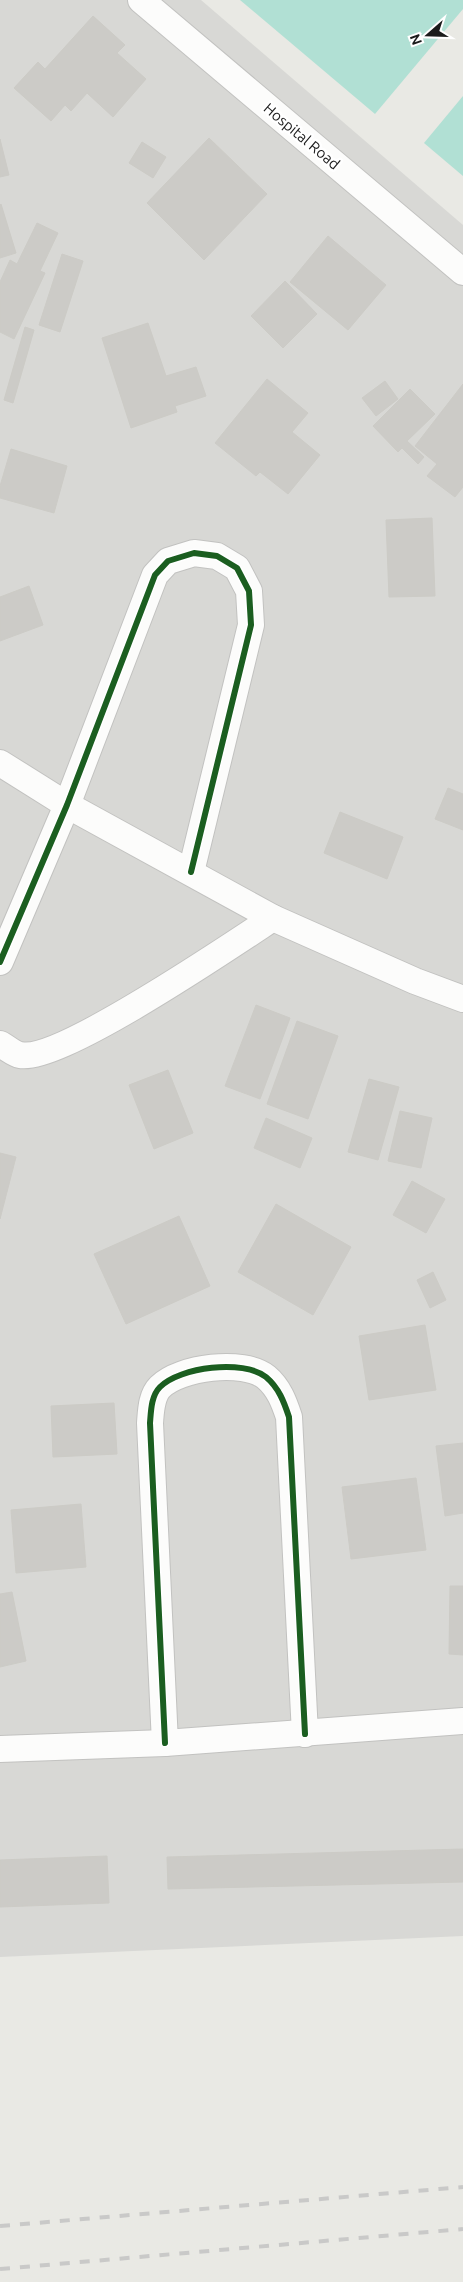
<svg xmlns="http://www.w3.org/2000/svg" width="463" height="2282" font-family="Ubuntu,sans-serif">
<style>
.residential{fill:#d8d8d5}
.pitch{fill:#b1e0d4}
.building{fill:#cccbc7;stroke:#cccbc6}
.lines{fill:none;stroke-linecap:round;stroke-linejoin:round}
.street-casing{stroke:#c2c2c0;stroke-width:28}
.street{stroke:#fcfcfb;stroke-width:26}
.rail{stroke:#c9c9c8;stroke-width:4;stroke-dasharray:10 10;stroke-linecap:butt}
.cycleway-casing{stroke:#fff;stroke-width:9}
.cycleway{stroke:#1b5e20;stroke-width:6}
.labels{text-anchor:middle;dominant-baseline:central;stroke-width:5;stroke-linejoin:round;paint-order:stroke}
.street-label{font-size:15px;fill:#1b1b1b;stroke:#fff}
</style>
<rect width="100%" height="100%" fill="#e9e9e4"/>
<path class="residential" d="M0,0h201l262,225v1711l-463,21z"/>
<g class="pitch">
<path d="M240,0h223v9l-88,105z"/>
<path d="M463,96v80l-39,-33z"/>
</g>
<g class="building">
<path d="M93,16l32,29 -8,8 29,26 -33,38 -26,-24 -16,18 -6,-6 -14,16 -37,-33 24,-26 7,7z"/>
<path d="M209,138l58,56 -63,66 -57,-57z"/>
<path d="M0,139l9,36 -9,2z"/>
<path d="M142,142l24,15 -13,21 -24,-15z"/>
<path d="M1,204l15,49 -16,5v-53z"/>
<path d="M37,223l21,10 -18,38 5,2 -31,66 -14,-7v-50l10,-22 7,4z"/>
<path d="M328,236l58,49 -38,45 -58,-48z"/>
<path d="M62,254l21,7 -23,71 -21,-7z"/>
<path d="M285,281l32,33 -34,34 -32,-32z"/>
<path d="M148,323l18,53 30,-9 10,29 -31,10 2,6 -46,16 -29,-90z"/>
<path d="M25,327l9,3 -21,73 -9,-3z"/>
<path d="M267,379l41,34 -16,19 28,23 -32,39 -28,-22 -4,4 -41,-33z"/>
<path d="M385,381l13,18 -22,17 -14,-18z"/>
<path d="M463,384v103l-8,10 -28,-21 10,-12 -22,-18z"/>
<path d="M410,389l25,25 -28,27 17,16 -6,7 -16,-16 -4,4 -25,-26z"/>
<path d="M11,449l56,17 -13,47 -54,-15v-12z"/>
<path d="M432,518l3,78 -46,1 -3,-77z"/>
<path d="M29,586l14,39 -43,16v-44z"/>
<path d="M448,788l15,6v36l-28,-11z"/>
<path d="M340,812l63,25 -16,42 -63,-26z"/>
<path d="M256,1005l34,13 -30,81 -35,-13z"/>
<path d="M297,1021l41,15 -30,83 -41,-15z"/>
<path d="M168,1070l25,63 -39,16 -25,-64z"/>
<path d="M369,1079l30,8 -21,73 -30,-8z"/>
<path d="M400,1111l32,7 -11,50 -33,-7z"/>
<path d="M266,1118l46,20 -12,30 -46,-20z"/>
<path d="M0,1153l16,4 -16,62z"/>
<path d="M412,1181l33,18 -19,34 -33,-18z"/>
<path d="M276,1204l75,43 -38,68 -75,-43z"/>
<path d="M179,1216l31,70 -84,38 -32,-70z"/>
<path d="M433,1272l13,28 -16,8 -13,-28z"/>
<path d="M425,1325l11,65 -67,10 -10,-64z"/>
<path d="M114,1403l3,51 -64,3 -2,-51z"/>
<path d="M463,1443v70l-18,3 -9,-70z"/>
<path d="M416,1478l10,72 -75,9 -9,-72z"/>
<path d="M81,1504l5,63 -70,6 -5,-63z"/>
<path d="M450,1586h13v69l-14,-1z"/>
<path d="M12,1592l14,69 -26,6v-73z"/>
<path d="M463,1849v33l-295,7 -1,-32z"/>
<path d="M107,1856l2,47 -109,4v-47z"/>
</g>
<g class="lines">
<defs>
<g id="street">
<path d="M141,0l322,272"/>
<path d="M0,763l67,42 206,113 142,63 48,18"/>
<path d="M0,962l67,-157 88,-230 13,-14 26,-8 23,3 20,12 12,23 2,34 -60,247"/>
<path d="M0,1044c6,3 14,10 20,11 39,8 212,-110 253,-137"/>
<path d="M165,1743l-15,-320c1,-12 1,-27 10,-36 20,-20 83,-28 106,-10 13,11 18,25 23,40l16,317"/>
<path d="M0,1749l165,-6 298,-22"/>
</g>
</defs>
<use href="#street" class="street-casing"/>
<use href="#street" class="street"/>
<g class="rail">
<path d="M0,2226l463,-39"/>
<path d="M0,2269l463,-40"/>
</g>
<defs>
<g id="cycleway">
<path d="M0,962l67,-157 88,-230 13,-14 26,-8 23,3 20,12 12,23 2,34 -60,247"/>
<path d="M165,1743l-15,-320c1,-12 1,-27 10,-36 20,-20 83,-28 106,-10 13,11 18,25 23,40l16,317"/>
</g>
</defs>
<use href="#cycleway" class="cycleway-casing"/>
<use href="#cycleway" class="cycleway"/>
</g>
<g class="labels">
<g class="street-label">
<text transform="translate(302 136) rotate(40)">Hospital Road</text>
</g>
</g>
<g transform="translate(428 35) rotate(250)" stroke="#ffffff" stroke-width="4" paint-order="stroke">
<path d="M0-4L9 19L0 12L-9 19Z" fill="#1b1b1b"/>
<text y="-8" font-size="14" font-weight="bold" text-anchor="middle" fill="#1b1b1b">N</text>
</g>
</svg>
